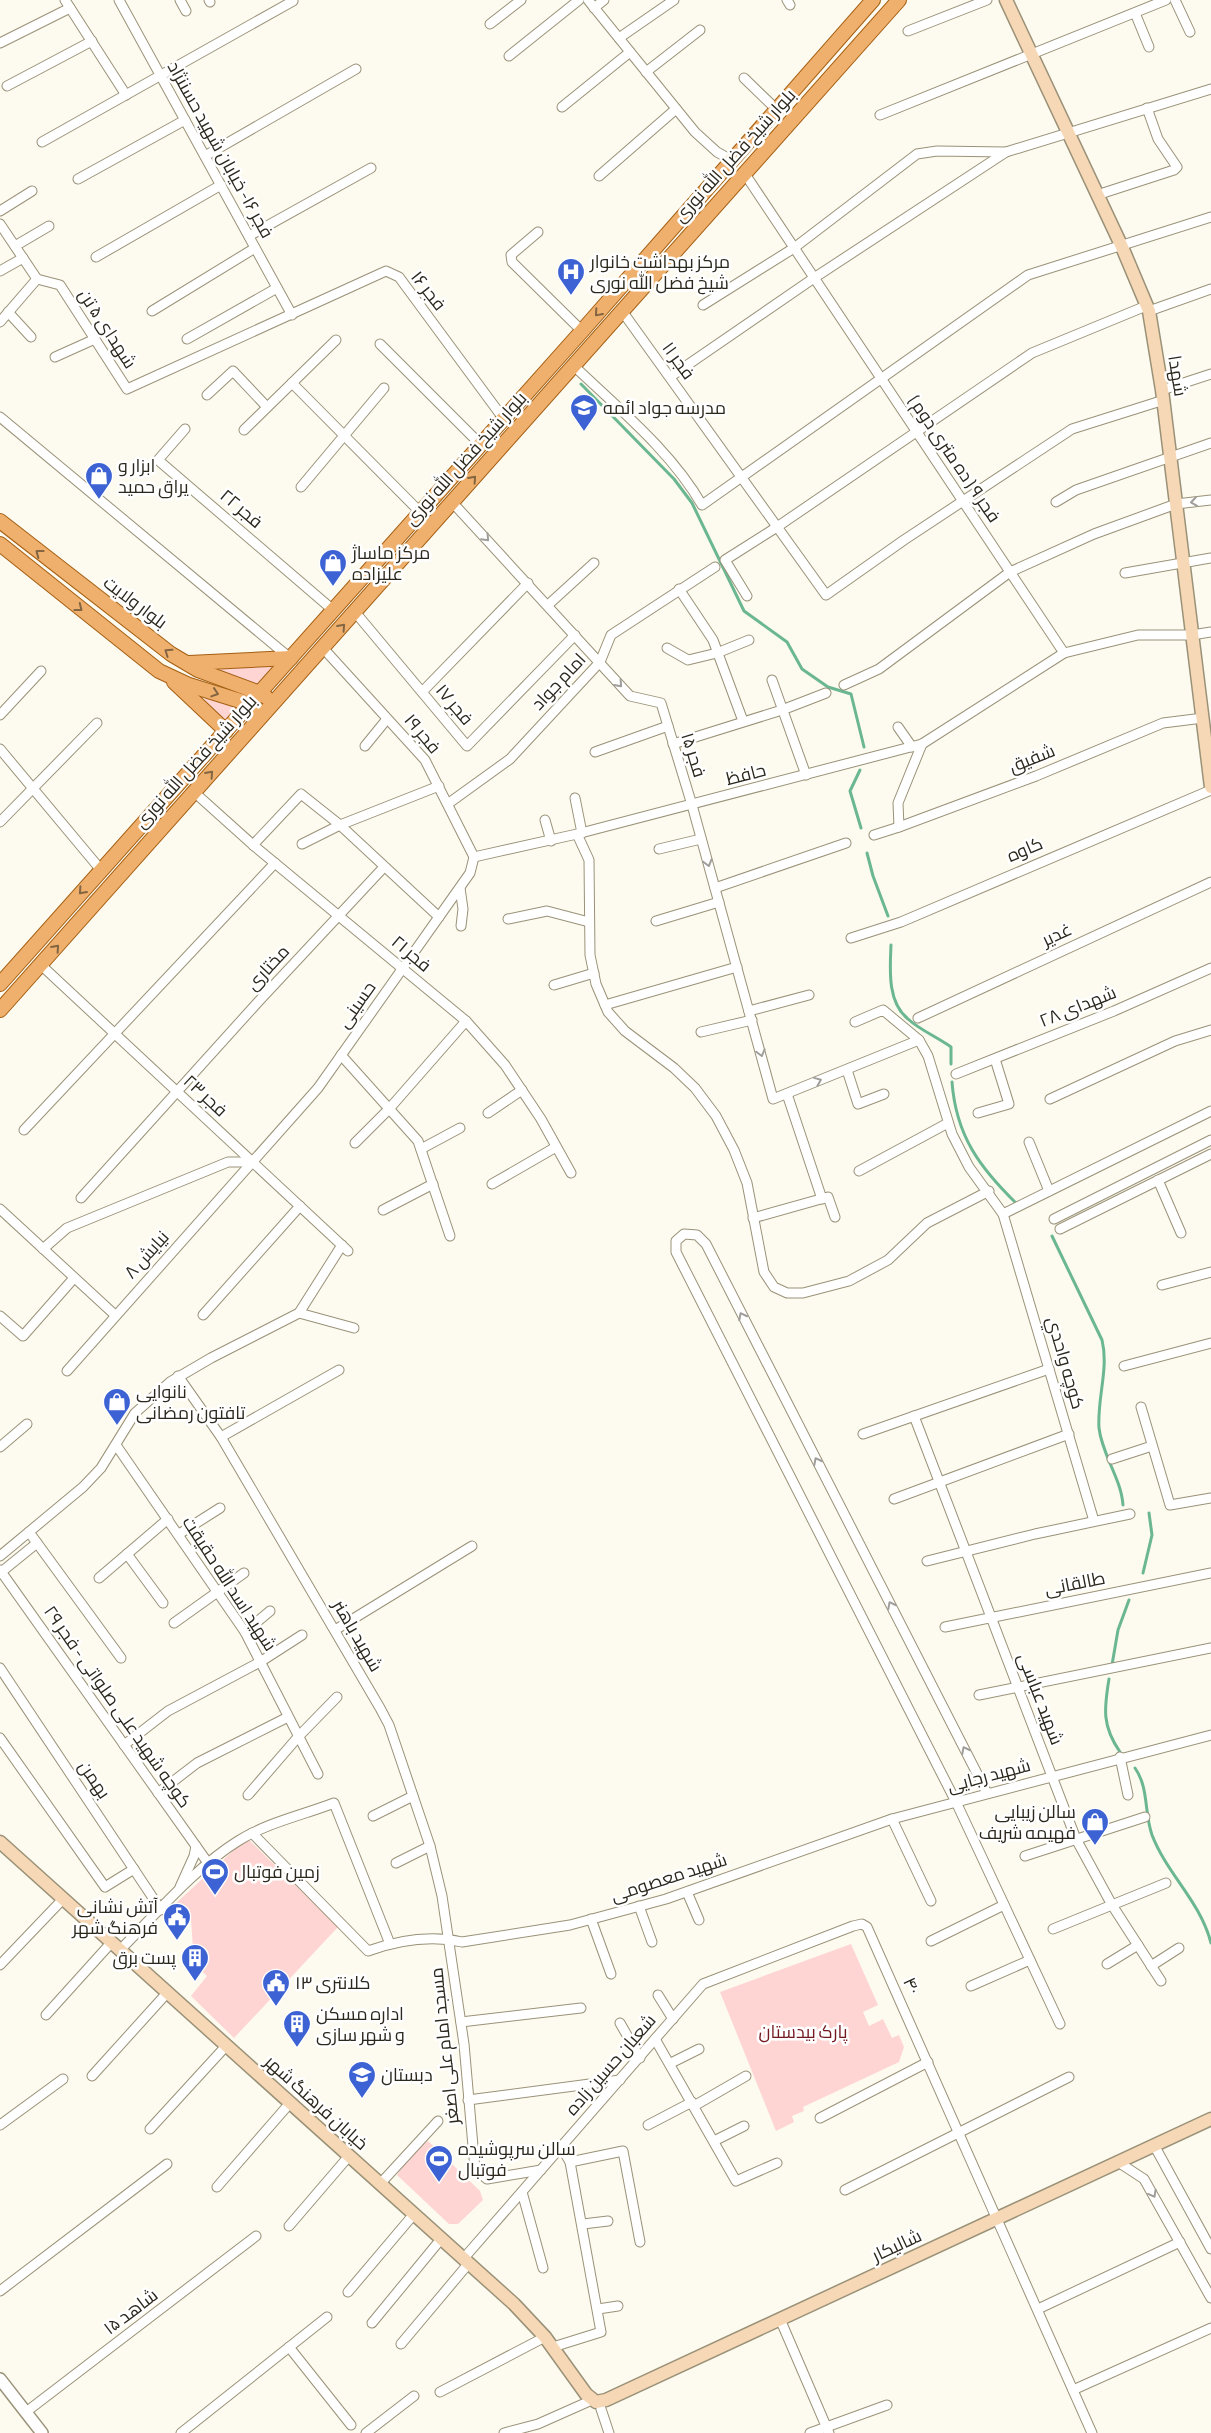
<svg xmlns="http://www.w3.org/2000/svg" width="1211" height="2433" font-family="'Sofia Sans Condensed',Cairo,sans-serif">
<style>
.green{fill:#fed5d3}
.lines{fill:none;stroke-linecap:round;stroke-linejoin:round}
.stream{stroke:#6ab792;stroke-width:3}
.minor-casing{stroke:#9a9278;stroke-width:11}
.tertiary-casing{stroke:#9a9278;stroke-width:14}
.secondary-casing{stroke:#9a9278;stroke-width:15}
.primary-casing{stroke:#a45f12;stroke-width:16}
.minor{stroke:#fff;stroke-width:9}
.tertiary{stroke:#fff;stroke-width:11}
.secondary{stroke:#f7d8b6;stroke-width:12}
.primary{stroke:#efb06d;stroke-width:14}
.oneway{stroke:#846542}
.oneway2{stroke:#a09e9a}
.labels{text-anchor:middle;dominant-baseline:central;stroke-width:5;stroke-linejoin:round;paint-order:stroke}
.street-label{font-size:18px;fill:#2c281e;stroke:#fff}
.poi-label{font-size:18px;fill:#2c281e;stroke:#fff;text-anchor:start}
.park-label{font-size:18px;fill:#73181f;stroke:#fff}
</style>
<rect width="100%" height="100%" fill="#fdfaef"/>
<g class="green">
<path d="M279,663l-21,23 -39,-14 4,-4z"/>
<path d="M205,695l36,11 -16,18 -20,-22z"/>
<path d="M247,1838l91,89 -104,111 -43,-42 16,-20 -13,-12 -3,-45 -16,-15z"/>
<path d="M851,1944l27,61 -15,7 6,14 14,-7 9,19 7,-3 5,12 -5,15 -96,45 1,4 -12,5 2,6 -18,9 -56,-139z"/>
<path d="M428,2141l52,50 3,9 -25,24h-9l-52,-49 12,-19z"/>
</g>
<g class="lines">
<g class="stream">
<path d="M581,384l93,95 18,24 52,108 43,31 15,27 26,18 23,7 13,53"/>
<path d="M860,770l-10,21 11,37"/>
<path d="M867,853l6,23 15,40"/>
<path d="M891,945c-1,24 -4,57 17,74 12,11 29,18 43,28v17"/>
<path d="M952,1082c4,54 28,86 65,122"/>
<path d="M1052,1236l50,104c7,29 -5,58 -3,88 3,27 22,50 24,77"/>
<path d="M1143,1573l9,-38 -3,-22"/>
<path d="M1112,1665l6,-35 11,-30"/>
<path d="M1109,1679c-5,30 -7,47 11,73"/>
<path d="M1135,1768c14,20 9,44 17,67 15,39 48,66 59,108"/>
</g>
<defs>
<g id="minor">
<path d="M65,0l61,95"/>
<path d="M119,0l173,315"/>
<path d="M180,0l6,11"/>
<path d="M209,0l1,2"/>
<path d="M588,0l107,132 22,20 16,9"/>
<path d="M787,0l3,5"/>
<path d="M1175,0l15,32"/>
<path d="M594,8l10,-8"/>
<path d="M1135,13l14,34"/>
<path d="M490,24l31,-24"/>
<path d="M908,31l79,-31"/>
<path d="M619,38l55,-38"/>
<path d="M0,43l70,-35"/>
<path d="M509,56l70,-56"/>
<path d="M646,72l54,-42"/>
<path d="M744,78l33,32"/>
<path d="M7,86l85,-45"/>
<path d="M562,107l68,-55"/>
<path d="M880,115l286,-115"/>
<path d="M42,142l251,-141"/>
<path d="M205,156l151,-87"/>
<path d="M745,174l319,479"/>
<path d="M599,176l77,-67"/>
<path d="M78,179l107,-59"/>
<path d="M1097,195l77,-25 3,-3 -19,-28 -11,-31"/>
<path d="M0,211l32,-20"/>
<path d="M0,224l37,55 23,6 67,104 259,-118 13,6 104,141"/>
<path d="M538,232l-27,23 1,7 70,69"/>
<path d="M249,236l122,-68"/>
<path d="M15,246l34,-20"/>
<path d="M96,257l125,-72"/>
<path d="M0,271l23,-13"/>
<path d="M703,305l91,-57 123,-94 20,-3 69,1"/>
<path d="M152,311l103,-63"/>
<path d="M622,311l204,284 78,-55 168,-111 92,-29"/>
<path d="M1149,311l62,-22"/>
<path d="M8,312l23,25"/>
<path d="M0,322l37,-43"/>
<path d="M187,339l90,-51"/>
<path d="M380,344l100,100"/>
<path d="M55,357l40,-18"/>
<path d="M574,366c45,43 97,85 128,139l326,-230 183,-58"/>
<path d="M670,377l144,-99 192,-126 205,-63"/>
<path d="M292,383l128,129"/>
<path d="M1162,390l49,-16"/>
<path d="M207,395l26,-24 34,36"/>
<path d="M0,417l290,241"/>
<path d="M185,429l-27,31 175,150"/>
<path d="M244,430l92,-90"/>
<path d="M301,487l83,-99"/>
<path d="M452,502l178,194 31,7 31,102 81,294 146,-59"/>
<path d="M1056,502l20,-12 135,-47"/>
<path d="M1125,573l86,-15"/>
<path d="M679,589l34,51 30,81"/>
<path d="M747,596l-22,-36 52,-33 255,-174 114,-47"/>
<path d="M548,605l46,-42"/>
<path d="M355,612l112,134 108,-111"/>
<path d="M323,648l102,112 49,97"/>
<path d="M667,648l21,12 29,-7 32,-13"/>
<path d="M772,680l34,95"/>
<path d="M844,685l35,-16 131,-97 84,-38 82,-30 35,-4"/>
<path d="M422,692l106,-109"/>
<path d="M0,715l41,-44"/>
<path d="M898,727l14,20"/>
<path d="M673,744l109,-34 44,-17"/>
<path d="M365,746l22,-27"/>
<path d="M0,749l101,121"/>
<path d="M595,752l73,-26"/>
<path d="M194,792l59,53 213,176 39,44 36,54 30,54"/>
<path d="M575,798l7,35"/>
<path d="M449,803l61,-44 90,-97 11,-27 104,-68"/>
<path d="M545,820l6,21"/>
<path d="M0,822l97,-99"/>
<path d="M899,827l-1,-24 24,-59"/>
<path d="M577,834l12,26 1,95 6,29 12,28 17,19 49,37 21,20 21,28 18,34 13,33 17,89 10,15 13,6h16l46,-12 39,-21 39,-37 62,-32"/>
<path d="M874,835l25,-8 137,-51 127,-53 40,-5"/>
<path d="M302,844l38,-19 99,-39"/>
<path d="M253,845l48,-51 39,31 99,92"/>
<path d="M659,849l42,-10"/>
<path d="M474,857l103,-23 345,-90 142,-91 74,-18h54l19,-3"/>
<path d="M460,888l3,21 -2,17"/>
<path d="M715,888l131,-45"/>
<path d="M508,919l39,-8 42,11"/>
<path d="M656,921l63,-19"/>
<path d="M851,938l50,-16 310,-132"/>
<path d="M41,965l307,286"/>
<path d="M554,985l40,-12"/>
<path d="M605,1005l132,-38"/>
<path d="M749,1011l60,-16"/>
<path d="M918,1018l293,-136"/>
<path d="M855,1022l28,-12 36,30 9,16 24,78 17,33 34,47 91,307"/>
<path d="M701,1032l51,-12"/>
<path d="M341,1055l77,86 32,95"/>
<path d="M847,1070l11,34 26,-10"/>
<path d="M956,1074l158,-63 97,-43"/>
<path d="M787,1094l35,105"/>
<path d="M1050,1099l125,-58 36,-11"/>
<path d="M488,1113l34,-23"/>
<path d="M978,1113l31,-9 -14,-45"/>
<path d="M24,1130l251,-267"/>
<path d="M1029,1142l20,49"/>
<path d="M355,1143l34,-34 77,-88"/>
<path d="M421,1149l39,-21"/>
<path d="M859,1171l89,-48"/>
<path d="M1158,1180l23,53"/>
<path d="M492,1184l64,-37"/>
<path d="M81,1198l177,-196 126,-135"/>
<path d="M0,1209l115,106"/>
<path d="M383,1210l50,-26"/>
<path d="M1003,1214l208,-103"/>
<path d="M753,1218l75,-21 7,20"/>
<path d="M1054,1219l157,-79"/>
<path d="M1060,1229l151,-75"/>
<path d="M43,1249l24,-21 161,-66h24"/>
<path d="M1162,1285l49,-13"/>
<path d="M299,1313l55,15"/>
<path d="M203,1315l97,-109"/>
<path d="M0,1316l23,20 51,-58"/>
<path d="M1124,1366l87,-23"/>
<path d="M67,1371l251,-283 152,-215 4,-16"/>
<path d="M178,1376l43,61 159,271 9,17 41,121 12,50 22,148 11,125 12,10 54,-9"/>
<path d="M1141,1407l29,98 41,-7"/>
<path d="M914,1416l162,423 36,66 49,76"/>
<path d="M863,1434l186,-65"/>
<path d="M221,1437l118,-67"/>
<path d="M116,1445l129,187 73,142"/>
<path d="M0,1447l27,-23"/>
<path d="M1112,1459l40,-13"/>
<path d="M894,1499l175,-65"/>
<path d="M29,1532l92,126"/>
<path d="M179,1534l41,-26"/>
<path d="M127,1554l36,49"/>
<path d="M0,1556l83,-69 18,-19 34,-55 35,-31 41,-24 88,-45 43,-68"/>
<path d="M927,1561l108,-27 95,-20"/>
<path d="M0,1570l208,293"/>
<path d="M0,1573l37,-30"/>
<path d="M99,1578l69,-59"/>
<path d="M174,1623l70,-50"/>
<path d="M945,1627l266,-54"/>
<path d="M335,1630l137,-84"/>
<path d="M245,1632l25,-21"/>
<path d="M0,1668l161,242"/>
<path d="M979,1695l232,-47"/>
<path d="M0,1738l105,149 29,-18"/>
<path d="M124,1745l44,-34 92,-49 42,-27"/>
<path d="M1120,1757l8,38"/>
<path d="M158,1793l39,-30 91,-46"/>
<path d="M987,1793l-281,-549 -9,-9 -13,-1 -8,7v11l280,550 104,222"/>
<path d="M248,1795l50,-58 39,-40"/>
<path d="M373,1816l40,-20"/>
<path d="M892,1819l39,82"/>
<path d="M252,1833l116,118c31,-11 62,-16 94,-9l108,-17 96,-26 226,-80 319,-84"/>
<path d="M1025,1856l120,-39"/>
<path d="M396,1863l34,-17"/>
<path d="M180,1887l14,-31 2,-10"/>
<path d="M687,1892l12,28"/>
<path d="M639,1906l13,36"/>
<path d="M591,1919l20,55"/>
<path d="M1053,1929l113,-46"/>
<path d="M931,1941l73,-36"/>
<path d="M120,1950c35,-35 76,-83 118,-109 28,-18 65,-26 96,-38l56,141"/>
<path d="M1107,1964l31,-19"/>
<path d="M0,1965l63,-66"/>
<path d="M1151,1966l28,-18"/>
<path d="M971,1986l59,-26"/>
<path d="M658,1995l15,24"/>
<path d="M46,2015l65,-72"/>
<path d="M461,2022l120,-14"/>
<path d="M620,2023l20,35"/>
<path d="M655,2039l81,142 41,-18"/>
<path d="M671,2063l28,-14"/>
<path d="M92,2076l75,-83"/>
<path d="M468,2100l152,-20"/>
<path d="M694,2106l52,-30"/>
<path d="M820,2118l108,-56"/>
<path d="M0,2125l63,-46"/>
<path d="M648,2125l44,-23"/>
<path d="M150,2129l76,-83"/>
<path d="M714,2141l30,-15"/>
<path d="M1154,2145l57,104"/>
<path d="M570,2162l53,-11 17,91"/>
<path d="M1118,2162l26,17 67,119"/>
<path d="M380,2184l58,-63"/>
<path d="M217,2187l73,-84"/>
<path d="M845,2190l224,-113"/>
<path d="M522,2192l21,76"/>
<path d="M583,2224l25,-3"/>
<path d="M289,2226l60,-70"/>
<path d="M464,2258l239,-274 150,-58 9,-2 5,3 225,506"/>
<path d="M0,2291l167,-127"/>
<path d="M348,2292l66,-78"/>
<path d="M598,2309l20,-3"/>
<path d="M1038,2309l142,-67"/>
<path d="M780,2319l49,114"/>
<path d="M372,2323l69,-84"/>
<path d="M401,2344l68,-81"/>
<path d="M289,2347l62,78"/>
<path d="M553,2347l48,-15 -31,-170 -9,-15"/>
<path d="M1073,2390l138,-62"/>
<path d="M440,2392l105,-55"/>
<path d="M601,2409l8,24"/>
<path d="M26,2412l230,-176"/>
<path d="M181,2433l146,-116"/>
<path d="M366,2433l48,-37"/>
<path d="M504,2433l34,-9 54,-24"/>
<path d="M810,2433l77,-28"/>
</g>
<path id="tertiary" d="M0,2379l42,54"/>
<g id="secondary">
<path d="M1006,0l116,247 27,64 13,79 49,397"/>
<path d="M0,1842l514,462 31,33 41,57 10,8 10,-2 605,-281"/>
</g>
<g id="primary">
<path d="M0,521l171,133 27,16 62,23 6,4"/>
<path d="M0,544l159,127 30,14 61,19 7,6"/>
<path d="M189,663l102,-5"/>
<path d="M174,682l52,49"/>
<path d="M0,984l582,-653 291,-331"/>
<path d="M0,1010l899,-1010"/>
</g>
</defs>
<use href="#minor" class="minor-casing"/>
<use href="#tertiary" class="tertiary-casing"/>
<use href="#secondary" class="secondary-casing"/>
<use href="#primary" class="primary-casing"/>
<use href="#minor" class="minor"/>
<use href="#tertiary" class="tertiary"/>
<use href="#secondary" class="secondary"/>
<use href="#primary" class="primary"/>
</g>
<defs><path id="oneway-chevron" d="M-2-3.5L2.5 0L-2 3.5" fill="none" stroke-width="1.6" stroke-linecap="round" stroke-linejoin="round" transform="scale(1.25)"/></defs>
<g class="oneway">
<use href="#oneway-chevron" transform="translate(598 313) rotate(131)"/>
<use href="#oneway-chevron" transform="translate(473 479) rotate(-48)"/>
<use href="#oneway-chevron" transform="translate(39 553) rotate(-143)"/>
<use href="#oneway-chevron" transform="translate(79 608) rotate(38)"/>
<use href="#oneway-chevron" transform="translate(342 627) rotate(-48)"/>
<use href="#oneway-chevron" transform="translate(168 652) rotate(-145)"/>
<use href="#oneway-chevron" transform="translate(215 693) rotate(18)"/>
<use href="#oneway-chevron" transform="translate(210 774) rotate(-48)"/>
<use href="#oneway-chevron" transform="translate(82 891) rotate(132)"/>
<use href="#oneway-chevron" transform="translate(56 948) rotate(-48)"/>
</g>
<g class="oneway2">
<use href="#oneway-chevron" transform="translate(1194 502) rotate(172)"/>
<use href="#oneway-chevron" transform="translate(486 538) rotate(47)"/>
<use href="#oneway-chevron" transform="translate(619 684) rotate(48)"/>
<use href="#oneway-chevron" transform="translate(708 863) rotate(74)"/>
<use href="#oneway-chevron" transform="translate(761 1053) rotate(75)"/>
<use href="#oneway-chevron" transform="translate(818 1081) rotate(-22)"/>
<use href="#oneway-chevron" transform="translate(742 1316) rotate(-117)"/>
<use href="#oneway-chevron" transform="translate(817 1461) rotate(-117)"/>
<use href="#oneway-chevron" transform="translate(891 1605) rotate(-117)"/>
<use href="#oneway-chevron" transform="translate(965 1750) rotate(-117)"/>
<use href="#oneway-chevron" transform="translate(1153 2194) rotate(61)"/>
</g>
<defs>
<symbol id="hospital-pin" viewBox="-11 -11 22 30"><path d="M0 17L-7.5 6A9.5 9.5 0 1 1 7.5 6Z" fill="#3c62d4" stroke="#fff"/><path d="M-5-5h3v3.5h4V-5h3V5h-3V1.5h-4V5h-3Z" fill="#fff"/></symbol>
<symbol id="school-pin" viewBox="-11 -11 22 30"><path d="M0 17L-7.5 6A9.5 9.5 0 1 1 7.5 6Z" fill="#3c62d4" stroke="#fff"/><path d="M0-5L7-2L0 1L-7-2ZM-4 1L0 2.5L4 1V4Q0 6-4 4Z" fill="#fff"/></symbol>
<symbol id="shop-pin" viewBox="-11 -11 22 30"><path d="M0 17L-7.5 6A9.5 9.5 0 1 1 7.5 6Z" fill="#3c62d4" stroke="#fff"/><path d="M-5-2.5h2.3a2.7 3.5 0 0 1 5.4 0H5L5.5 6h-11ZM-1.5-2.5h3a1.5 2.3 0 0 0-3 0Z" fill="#fff"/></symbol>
<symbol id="stadium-pin" viewBox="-11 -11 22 30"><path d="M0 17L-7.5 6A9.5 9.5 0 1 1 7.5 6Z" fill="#3c62d4" stroke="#fff"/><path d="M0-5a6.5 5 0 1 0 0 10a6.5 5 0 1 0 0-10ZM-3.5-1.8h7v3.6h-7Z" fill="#fff"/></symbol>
<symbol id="civic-pin" viewBox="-11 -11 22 30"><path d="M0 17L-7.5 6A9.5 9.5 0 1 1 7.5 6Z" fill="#3c62d4" stroke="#fff"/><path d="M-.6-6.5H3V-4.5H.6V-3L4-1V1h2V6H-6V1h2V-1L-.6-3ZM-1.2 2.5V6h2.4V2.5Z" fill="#fff"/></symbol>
<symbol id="building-pin" viewBox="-11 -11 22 30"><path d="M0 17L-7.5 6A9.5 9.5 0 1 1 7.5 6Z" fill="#3c62d4" stroke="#fff"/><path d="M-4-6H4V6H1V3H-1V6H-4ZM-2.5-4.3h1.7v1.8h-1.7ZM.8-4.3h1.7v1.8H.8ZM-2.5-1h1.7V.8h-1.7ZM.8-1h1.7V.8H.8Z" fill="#fff"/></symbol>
</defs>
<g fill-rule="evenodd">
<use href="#hospital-pin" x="555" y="256" width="32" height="43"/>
<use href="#school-pin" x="568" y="392" width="32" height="43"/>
<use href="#shop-pin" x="83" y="460" width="32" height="43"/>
<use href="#shop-pin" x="317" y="547" width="32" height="43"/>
<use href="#shop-pin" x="101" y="1386" width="32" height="43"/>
<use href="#shop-pin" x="1079" y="1806" width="32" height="43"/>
<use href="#stadium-pin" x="199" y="1856" width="32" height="43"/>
<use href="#civic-pin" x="161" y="1901" width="32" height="43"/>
<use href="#building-pin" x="179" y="1942" width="32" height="43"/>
<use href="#civic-pin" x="260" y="1967" width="32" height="43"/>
<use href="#building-pin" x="281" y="2008" width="32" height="43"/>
<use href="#school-pin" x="346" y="2059" width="32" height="43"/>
<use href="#stadium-pin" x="423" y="2143" width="32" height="43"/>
</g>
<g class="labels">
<g class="street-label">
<text transform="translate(220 150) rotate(61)">فجر ۱۶- خیابان شهید حسننژاد</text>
<text transform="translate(735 156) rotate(-48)">بلوار شیخ فضل الله نوری</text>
<text transform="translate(428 291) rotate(52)">فجر ۱۶</text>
<text transform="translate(107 329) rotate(57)">شهدای ۵ تن</text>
<text transform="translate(678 361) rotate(54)">فجر ۱۱</text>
<text transform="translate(1177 376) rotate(81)">شهدا</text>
<text transform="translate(466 459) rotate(-48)">بلوار شیخ فضل الله نوری</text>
<text transform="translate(954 459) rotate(56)">فجر ۹ ( ده متری دوم )</text>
<text transform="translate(241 509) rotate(40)">فجر ۲۲</text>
<text transform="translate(135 603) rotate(37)">بلوار ولایت</text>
<text transform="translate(559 682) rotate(-47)">امام جواد</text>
<text transform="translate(454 705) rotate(50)">فجر ۱۷</text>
<text transform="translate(422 734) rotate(50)">فجر ۱۹</text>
<text transform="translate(693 755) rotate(73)">فجر ۱۵</text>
<text transform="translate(1032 759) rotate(-22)">شفیق</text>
<text transform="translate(196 762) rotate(-48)">بلوار شیخ فضل الله نوری</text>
<text transform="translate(746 775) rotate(-14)">حافظ</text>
<text transform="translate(1025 850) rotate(-23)">کاوه</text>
<text transform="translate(1057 935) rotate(-25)">غدیر</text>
<text transform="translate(411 954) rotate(40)">فجر ۲۱</text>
<text transform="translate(268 968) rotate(-47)">مختاری</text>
<text transform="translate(357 1005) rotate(-55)">حسینی</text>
<text transform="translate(1078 1007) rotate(-22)">شهدای ۲۸</text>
<text transform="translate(205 1096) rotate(43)">فجر ۲۳</text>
<text transform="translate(147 1255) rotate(-48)">نیایش ۸</text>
<text transform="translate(1065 1363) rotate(74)">كوچه واحدي</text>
<text transform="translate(229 1584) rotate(57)">شهید اسد الله حقیقت</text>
<text transform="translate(1075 1584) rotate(-11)">طالقانی</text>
<text transform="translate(357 1636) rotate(60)">شهید باهنر</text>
<text transform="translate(1040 1699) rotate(69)">شهید عباسی</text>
<text transform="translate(117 1707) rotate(55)">کوچه شهید علی صلواتی - فجر ۲۹</text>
<text transform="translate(989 1776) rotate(-15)">شهید رجایی</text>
<text transform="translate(94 1780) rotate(56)">بهمن</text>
<text transform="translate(669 1878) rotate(-18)">شهید معصومی</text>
<text transform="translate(911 1986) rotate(66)">۴۰</text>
<text transform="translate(445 2046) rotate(-96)">مسجد امام علی اصغر</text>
<text transform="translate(611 2065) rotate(-49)">شعبان حسین زاده</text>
<text transform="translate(316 2103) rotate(42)">خیابان فرهنگ شهر</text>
<text transform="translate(897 2246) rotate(-25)">شالیکار</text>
<text transform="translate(131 2312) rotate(-37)">شاهد ۱۵</text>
</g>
<g class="poi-label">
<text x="590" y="262">مرکز بهداشت خانوار<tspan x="590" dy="21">شیخ فضل الله نوری</tspan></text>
<text x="603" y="408">مدرسه جواد ائمه</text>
<text x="118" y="466">ابزار و<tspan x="118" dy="21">یراق حمید</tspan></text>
<text x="352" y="553">مرکز ماساژ<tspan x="352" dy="21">علیزاده</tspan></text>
<text x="136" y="1392">نانوایی<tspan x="136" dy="21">تافتون رمضانی</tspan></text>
<text x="1076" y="1812" text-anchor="end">سالن زیبایی<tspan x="1076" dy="21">فهیمه شریف</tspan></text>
<text x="234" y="1872">زمین فوتبال</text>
<text x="158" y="1907" text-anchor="end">آتش نشانی<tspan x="158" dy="21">فرهنگ شهر</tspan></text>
<text x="176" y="1958" text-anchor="end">پست برق</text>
<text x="295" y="1983">کلانتری ۱۳</text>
<text x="316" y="2014">اداره مسکن<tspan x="316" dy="21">و شهر سازی</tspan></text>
<text x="381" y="2075">دبستان</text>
<text x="458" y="2149">سالن سرپوشیده<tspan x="458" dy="21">فوتبال</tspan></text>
</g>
<g class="park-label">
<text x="803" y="2032">پارک بیدستان</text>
</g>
</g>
</svg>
